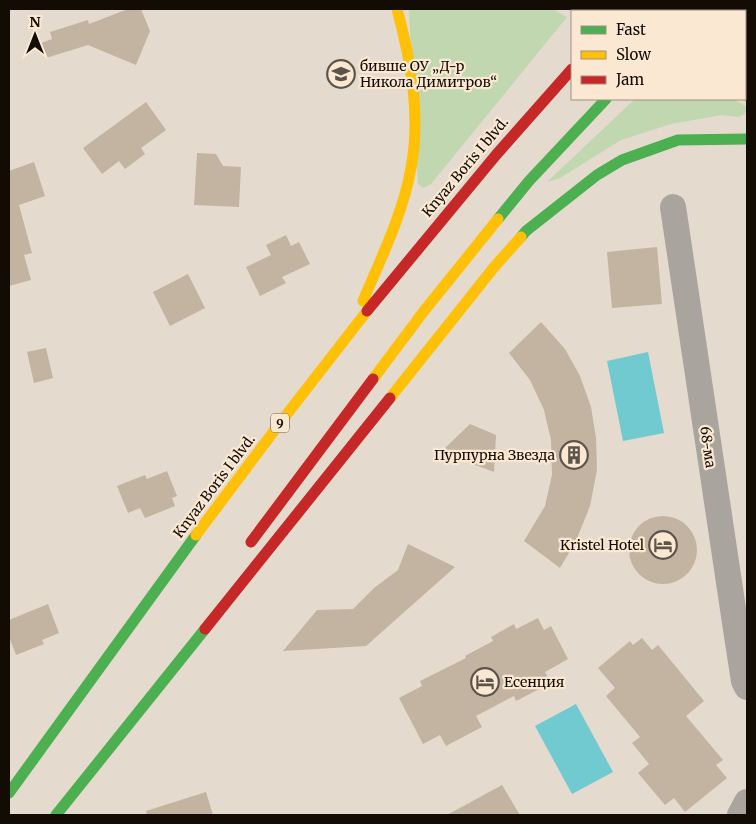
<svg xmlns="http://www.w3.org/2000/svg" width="756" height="824" font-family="Merriweather,serif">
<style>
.green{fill:#c0d7b0}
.water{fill:#71cad0}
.building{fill:#c2b4a0}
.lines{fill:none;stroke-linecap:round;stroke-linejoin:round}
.street{stroke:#a9a49e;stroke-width:26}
.fast{stroke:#4caf50;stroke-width:11}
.slow{stroke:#ffc107;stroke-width:11}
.jam{stroke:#c62828;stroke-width:11}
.labels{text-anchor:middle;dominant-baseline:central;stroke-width:4.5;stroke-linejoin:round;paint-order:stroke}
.shield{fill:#fbe8d2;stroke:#584e42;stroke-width:1}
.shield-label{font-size:12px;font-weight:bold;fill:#120c05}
.poi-label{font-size:14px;fill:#120c05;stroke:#fbe8d2;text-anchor:start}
.street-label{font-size:14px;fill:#120c05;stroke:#fbe8d2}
</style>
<rect width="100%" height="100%" fill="#e4dace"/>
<g class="green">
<path d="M409,9h143l15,8 -136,167 -8,4 -5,-4z"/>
<path d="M743,9h4v54l-2,-2v-50h-5z"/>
<path d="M635,99h98l14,8 -2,7 -7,3 -16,-2 -51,9 -50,16 -61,38 -13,4z"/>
</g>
<g class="water">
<path d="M648,352l16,81 -41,8 -16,-80z"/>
<path d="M576,704l37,68 -41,22 -37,-68z"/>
</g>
<g class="building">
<path d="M128,9h13l9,22 -14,34 -48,-20 -42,13 -5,-15 11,-4 -2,-7 38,-12 1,4z"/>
<path d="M146,102l20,28 -25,18 4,6 -20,15 -6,-8 -17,13 -19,-26z"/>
<path d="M197,153l19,1 7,12 18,1 -2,40 -45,-2z"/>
<path d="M34,162l11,34 -26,9 13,48 -8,2 7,25 -22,6v-115z"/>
<path d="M286,235l5,11 8,-4 11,22 -28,13 4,6 -26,13 -14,-29 25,-12 -5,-10z"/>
<path d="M657,247l5,57 -50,4 -5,-56z"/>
<path d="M188,274l17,34 -35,18 -17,-34z"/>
<path d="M541,322l24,27 15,27 11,31 5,31 1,32 -7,36 -14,35 -16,27 -36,-27 21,-35 7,-31 -1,-35 -7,-30 -14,-30 -21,-27z"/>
<path d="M46,348l7,30 -19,5 -7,-31z"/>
<path d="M470,424l26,11 -2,37 -24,-9 -26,-14z"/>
<path d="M167,471l10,25 -5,2 3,8 -30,12 -5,-10 -12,5 -11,-27 28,-11 2,4z"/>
<circle cx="663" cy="550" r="34"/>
<path d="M408,544l47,23 -89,79 -83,5 34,-41 36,-1 21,-21 24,-18z"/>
<path d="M48,604l11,29 -17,7 2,4 -28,11 -7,-18v-17z"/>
<path d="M538,618l6,12 7,-4 17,33 -23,13 6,11 -35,18 -2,-5 -38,20 6,11 -36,19 -6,-11 -17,9 -24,-46 23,-12 -2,-5 46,-23 -1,-2 28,-15 -2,-4 23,-13 2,5z"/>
<path d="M642,638l10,12 6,-5 46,56 -18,15 37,44 -7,5 11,13 -42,34 -11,-14 -9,7 -27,-32 11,-9 -17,-21 8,-6 -34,-41 9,-8 -17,-20 32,-27 3,4z"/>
<path d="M502,785l18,30h-73z"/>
<path d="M206,792l7,23h-66l-1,-4z"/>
</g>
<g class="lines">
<g class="street">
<path d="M673,207l63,422 8,52 3,6"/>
<path d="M740,815l7,-13"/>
</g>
<g class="fast">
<path d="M690,11l2,-2"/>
<path d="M498,219l31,-38 77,-82"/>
<path d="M521,237l5,-6 71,-56 25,-15 56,-20 69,-1"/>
<path d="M9,793l187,-258"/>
<path d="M56,815l149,-186"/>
</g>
<g class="slow">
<path d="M598,9l4,2"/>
<path d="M745,95l2,1"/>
<path d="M363,301c18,-43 40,-87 48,-133 10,-53 0,-107 -14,-159"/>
<path d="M373,379l51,-68 74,-92"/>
<path d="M390,398l105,-132 26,-29"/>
<path d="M196,535l84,-112 87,-112"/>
</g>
<g class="jam">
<path d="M625,11l3,-2"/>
<path d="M367,311l129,-156 76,-86"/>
<path d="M251,542l122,-163"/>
<path d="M205,629l185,-231"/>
</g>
</g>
<defs>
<symbol id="school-ring" viewBox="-11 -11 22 22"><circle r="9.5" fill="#fbe8d2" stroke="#5c544b" stroke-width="1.5"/><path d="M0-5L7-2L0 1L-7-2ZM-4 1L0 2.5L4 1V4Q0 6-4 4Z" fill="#5c544b"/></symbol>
<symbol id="building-ring" viewBox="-11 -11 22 22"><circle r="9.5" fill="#fbe8d2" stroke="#5c544b" stroke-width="1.5"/><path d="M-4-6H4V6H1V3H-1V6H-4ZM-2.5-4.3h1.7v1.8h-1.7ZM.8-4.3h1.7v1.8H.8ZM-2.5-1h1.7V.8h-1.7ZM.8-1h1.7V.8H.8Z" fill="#5c544b"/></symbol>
<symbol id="hotel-ring" viewBox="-11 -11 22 22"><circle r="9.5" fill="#fbe8d2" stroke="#5c544b" stroke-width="1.5"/><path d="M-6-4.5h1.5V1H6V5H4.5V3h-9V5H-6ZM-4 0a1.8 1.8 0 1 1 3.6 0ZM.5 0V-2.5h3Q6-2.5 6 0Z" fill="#5c544b"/></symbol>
</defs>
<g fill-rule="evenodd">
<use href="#school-ring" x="325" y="58" width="32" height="32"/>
<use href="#building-ring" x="558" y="439" width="32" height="32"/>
<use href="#hotel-ring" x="647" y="529" width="32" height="32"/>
<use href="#hotel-ring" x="469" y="666" width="32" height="32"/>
</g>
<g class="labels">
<rect class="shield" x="271" y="413.5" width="18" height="19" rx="4"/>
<g class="shield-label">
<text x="280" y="423">9</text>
</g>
<g class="poi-label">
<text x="360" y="66">бивше ОУ „Д-р<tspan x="360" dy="16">Никола Димитров“</tspan></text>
<text x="555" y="455" text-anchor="end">Пурпурна Звезда</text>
<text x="644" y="545" text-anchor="end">Kristel Hotel</text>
<text x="504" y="682">Есенция</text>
</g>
<g class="street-label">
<text transform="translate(465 167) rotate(-50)">Knyaz Boris I blvd.</text>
<text transform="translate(708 447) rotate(82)">68-ма</text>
<text transform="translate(214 486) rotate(-53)">Knyaz Boris I blvd.</text>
</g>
</g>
<rect width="756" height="824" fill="none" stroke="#120c05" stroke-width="20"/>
<rect x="571" y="10" width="175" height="90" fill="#fbe8d2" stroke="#9e9080"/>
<rect x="581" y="26" width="25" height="8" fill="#4caf50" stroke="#9e9080"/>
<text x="616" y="35" font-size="15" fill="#120c05">Fast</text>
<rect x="581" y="51" width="25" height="8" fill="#ffc107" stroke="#9e9080"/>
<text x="616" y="60" font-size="15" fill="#120c05">Slow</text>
<rect x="581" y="76" width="25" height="8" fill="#c62828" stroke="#9e9080"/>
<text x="616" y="85" font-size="15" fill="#120c05">Jam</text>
<g transform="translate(35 35)" stroke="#fbe8d2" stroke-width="4" paint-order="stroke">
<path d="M0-4L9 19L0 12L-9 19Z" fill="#120c05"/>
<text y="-8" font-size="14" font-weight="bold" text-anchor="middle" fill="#120c05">N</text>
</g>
</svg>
